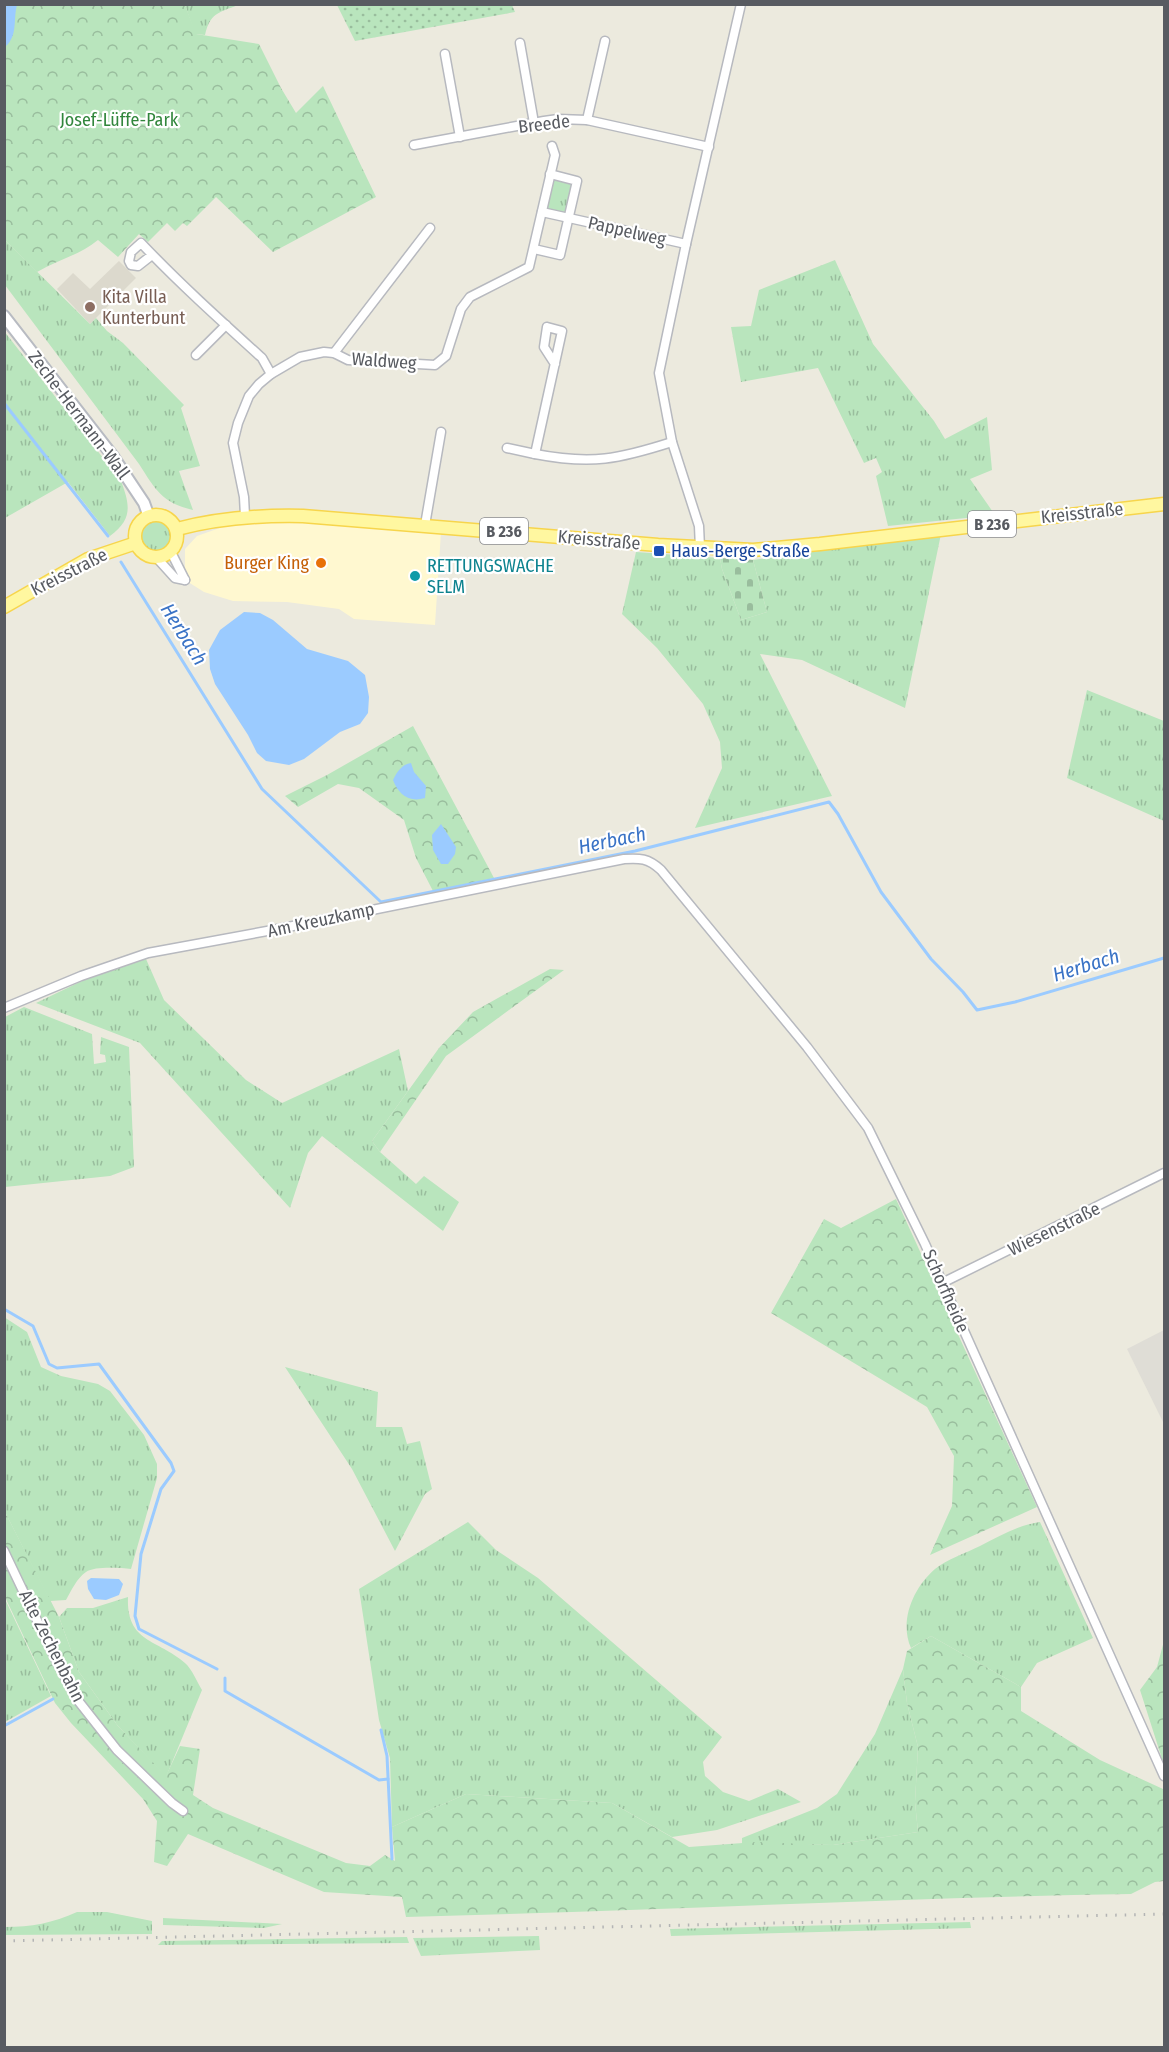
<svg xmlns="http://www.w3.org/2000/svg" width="1169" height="2052" font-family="'Fira Sans Condensed',sans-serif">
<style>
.commercial{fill:#fff8d0}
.industrial{fill:#dfddd6}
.education{fill:#dcd9cd}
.grass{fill:url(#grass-tufts)}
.forest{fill:url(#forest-crowns)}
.cemetery{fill:url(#cemetery-stones)}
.garden{fill:url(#garden-dots)}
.water{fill:#9bcbff}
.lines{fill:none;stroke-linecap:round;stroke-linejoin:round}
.stream{stroke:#9bcbff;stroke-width:3}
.street-casing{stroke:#b7b9bf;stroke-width:11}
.secondary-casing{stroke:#b8bbc2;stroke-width:14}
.primary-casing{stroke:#f7d54c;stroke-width:15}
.street{stroke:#fff;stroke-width:8}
.secondary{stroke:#fff;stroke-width:10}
.primary{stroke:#fff7a0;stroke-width:12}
.rail{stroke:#b3b4b4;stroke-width:3;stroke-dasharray:1.5 8;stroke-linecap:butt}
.education-dot{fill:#8d6e63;stroke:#fff;stroke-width:2}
.transit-dot{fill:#1a4fb4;stroke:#fff;stroke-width:2}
.food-dot{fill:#e8710a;stroke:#fff;stroke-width:2}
.culture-dot{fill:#0f9aa8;stroke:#fff;stroke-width:2}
.labels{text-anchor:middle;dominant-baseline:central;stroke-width:4.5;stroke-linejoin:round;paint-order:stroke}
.shield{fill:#fff;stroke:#8a8c90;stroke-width:1.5}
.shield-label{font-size:16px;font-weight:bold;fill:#585b61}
.park-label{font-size:18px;fill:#31863c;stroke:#fff}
.street-label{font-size:18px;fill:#585b61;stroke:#fff}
.education-label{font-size:18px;fill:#785e54;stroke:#fff;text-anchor:start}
.transit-label{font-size:18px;fill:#164399;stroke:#fff;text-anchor:start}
.food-label{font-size:18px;fill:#c56008;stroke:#fff;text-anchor:end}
.culture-label{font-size:18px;fill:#0d838f;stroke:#fff;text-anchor:start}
.water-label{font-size:20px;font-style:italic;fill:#3a73c6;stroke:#fff}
</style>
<defs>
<pattern id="grass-tufts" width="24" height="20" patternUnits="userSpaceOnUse" patternTransform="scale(1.5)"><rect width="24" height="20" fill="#b9e5bd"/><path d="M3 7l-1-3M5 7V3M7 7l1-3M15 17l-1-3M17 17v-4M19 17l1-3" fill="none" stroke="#99bd9d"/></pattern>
<pattern id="forest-crowns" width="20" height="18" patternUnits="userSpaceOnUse" patternTransform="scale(1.5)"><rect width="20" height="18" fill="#b9e5bd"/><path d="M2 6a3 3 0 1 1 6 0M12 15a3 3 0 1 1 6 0" fill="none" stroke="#99bd9d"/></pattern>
<pattern id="cemetery-stones" width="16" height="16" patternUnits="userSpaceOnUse" patternTransform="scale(1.5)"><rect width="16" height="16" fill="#b9e5bd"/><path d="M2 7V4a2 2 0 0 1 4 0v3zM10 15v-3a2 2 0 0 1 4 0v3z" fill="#99bd9d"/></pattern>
<pattern id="garden-dots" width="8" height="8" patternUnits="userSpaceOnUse" patternTransform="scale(1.5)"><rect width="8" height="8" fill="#b9e5bd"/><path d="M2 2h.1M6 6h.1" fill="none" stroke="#99bd9d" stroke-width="1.8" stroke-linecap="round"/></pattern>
</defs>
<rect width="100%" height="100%" fill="#eceade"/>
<path class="commercial" d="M306,521l135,11 -6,93 -81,-6 -15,-10 -52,-7 -54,-1 -29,-9 -19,-12v-31l12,-13 34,-12z"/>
<path class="industrial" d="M1164,1330v94l-37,-75z"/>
<path class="education" d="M119,261l17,17 -46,46 -33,-35 16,-16 17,16z"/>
<g class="grass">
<path d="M185,5h53c-20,8 -28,8 -33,30l-10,-1z"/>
<path d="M555,179l14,4 2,2 -5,26 -2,1 -15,-3 -2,-3 6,-25z"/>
<path d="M5,240l85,84 6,-6 11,13 16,12 61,62 -3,3 19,58 -21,5 14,39c-31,-7 -38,-21 -54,-46l-134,-179z"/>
<path d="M835,260l38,84 61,77 11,18 42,-22 5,53 -22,9 25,36 -107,11 -12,-50 6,-4 -6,-14 -12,5 -46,-95 -77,14 -10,-55 20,-1 8,-36z"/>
<path d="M4,331l117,150c9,24 12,38 -11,55l-42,-54 -63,36z"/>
<circle cx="156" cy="535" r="16"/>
<path d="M941,534l-36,174 -103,-48 -42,-6 72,142 -137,32 27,-60 -2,-26 -17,-38 -46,-56 -35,-34 14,-62 84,6 2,11 19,51 26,-8 -14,-52z"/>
<path d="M1087,690l77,31v100l-97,-43z"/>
<path d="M146,959l18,41 82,80 36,23 117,-54 9,42 -36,50 8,11 36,32 8,-8 35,26 -16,29 -121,-95 -14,17 -18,55 -150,-165 -104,-40 46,-22z"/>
<path d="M24,1007l68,27 2,30 12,-2 -1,-7 -5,-1 1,-17 28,10 5,120 -24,9 -105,11v-170z"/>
<path d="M4,1317l23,15 14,35 20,9 37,8 12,7 34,44 13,29v14l-26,91c-11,-1 -36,-3 -45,3 -9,6 -15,19 -20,28l-16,1 -45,-89z"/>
<path d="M285,1367l93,25 -2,35h26l5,17 13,-3 12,48 -7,5 -30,57 -43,-82z"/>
<path d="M468,1522l28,28 42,28 184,159 -19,25 2,14 18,16 26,9 29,-12 23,13 -84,28 -45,7 -60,-34 -146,-9 -74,33 -2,-69 -11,-38 -20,-131z"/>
<path d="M1040,1522l53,116 -56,25 -16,24 -90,-51 -20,12c-12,-27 2,-60 24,-79 12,-10 31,-16 45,-23 20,-10 38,-21 60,-24z"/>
<path d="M4,1597l47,99 -46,26h-1z"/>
<path d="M128,1597c-2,46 30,42 57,66 7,6 12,19 17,27l-36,87 -48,-51 -39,-54 -20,-55 8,-9h26z"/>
<path d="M903,1669l4,34 11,44 -3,55 3,30 -85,13 -91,-2v-5l75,-30 20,-14 38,-60z"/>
<path d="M77,1912h30l45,9v13l-147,1v-8c26,0 48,-4 72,-15z"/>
<path d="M163,1918l119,6 -18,4 -101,-3z"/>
<path d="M970,1922l1,6 -300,8 -1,-7z"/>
<path d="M539,1936l1,14 -119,6 -8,-18z"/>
<path d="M407,1937l2,6 -251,2 4,-4z"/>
</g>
<g class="forest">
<path d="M4,5h181l11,29 63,10 22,44 15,25 27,-27 53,111 -103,55 -57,-55 -29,29 -4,-3 -8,8 -8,-8 -19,19 -9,-8 -21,23 -20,-17c-18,15 -41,20 -61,32l-32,-32z"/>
<path d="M413,726l81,152 -61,13 -17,-33 -12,-38 -45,-32 -21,-4 -40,23 -13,-11 42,-21z"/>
<path d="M550,969l14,1 -118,86 -66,96 -8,-11 67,-93 34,-36z"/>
<path d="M896,1199l141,308 -107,48 22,-49 2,-50 -27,-49 -156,-94 53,-94 17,9z"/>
<path d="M5,1512l54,105 20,55 39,54 48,50 14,-30 20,3 -7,46 20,13 133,55 24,3 15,-11 10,6 -3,-34 74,-33 146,9 77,44 67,-5 77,3 85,-13 -3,-30 3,-55 -11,-44 -4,-34 4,-18 24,-15 90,51v24l79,49 63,29 1,3v89l-9,1 -24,12c-242,4 -483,17 -725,23l-4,-20 -78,-5 -136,-58 -21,32 -13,-4 3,-41 -14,-22 -72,-76 -16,-20 -50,-106z"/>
<path d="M1164,1641v124l-24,-75 17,-23z"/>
</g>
<path class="cemetery" d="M720,558l33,2 14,52 -26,8 -19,-51z"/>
<path class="garden" d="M512,5l3,7 -160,29 -18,-36z"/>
<g class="water">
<path d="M6,4l11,1c-4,14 1,30 -11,41l-2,-1z"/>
<path d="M244,612l16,1 13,7 34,29 41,12 17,14 4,22 -1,16 -8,11 -20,8 -36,27 -15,6 -23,-4 -9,-8 -9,-18 -33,-51 -5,-15 -1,-19 11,-20z"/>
<path d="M411,763l3,9 12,14 -1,12c-16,5 -27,-4 -32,-18 4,-8 9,-16 18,-17z"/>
<path d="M441,824l15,23 -1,7 -7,10h-7l-8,-14 -1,-15z"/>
<path d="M91,1578l28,1 4,5 -4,11 -13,5 -12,-1 -6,-10 -1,-8z"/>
</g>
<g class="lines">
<g class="stream">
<path d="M4,403l104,133"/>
<path d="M121,562l141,227 119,113 254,-51 194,-49 9,12 43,78 50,67 32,33 14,18 38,-8 149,-44"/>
<path d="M4,1309l29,17 16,38 8,4 42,-4 72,99 3,8 -13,18 -20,65 -6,62 4,13 78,40"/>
<path d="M225,1678v13l154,89 9,-1"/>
<path d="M4,1726l49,-27"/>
<path d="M381,1730l6,26 5,103"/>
</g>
<defs>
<g id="street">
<path d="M520,43l14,80"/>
<path d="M445,54l15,83"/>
<path d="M587,120l18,-79"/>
<path d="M414,145l130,-24 14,-2 29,1 122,27"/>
<path d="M542,212l144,32"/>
<path d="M534,249l26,6 17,-74 -27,-7"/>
<path d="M152,255l-14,11 -7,-1 -2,-4 2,-9 10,-9c38,40 79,77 121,115l9,16"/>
<path d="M334,353l96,-125"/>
<path d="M196,355l30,-30"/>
<path d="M555,364l-11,-17 3,-20 15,4 -27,123c57,11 84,5 137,-12"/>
<path d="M507,448l28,6"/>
<path d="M245,516l-1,-19 -11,-54 5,-20 11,-27 10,-12 12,-10 29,-17 24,-5 10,1 14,7 87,5 11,-9 15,-47 9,-12 59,-30 26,-112 -3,-9"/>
<path d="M425,525l16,-93"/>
<path d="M700,548l-1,-22 -27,-84 -13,-69 27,-129 55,-240"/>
<path d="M171,552l14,28"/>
<path d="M156,557l19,21 10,2"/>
<path d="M4,1008l77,-32 67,-23 130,-24 346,-70c16,-1 24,-1 37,11l146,177 61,81 57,116 239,532"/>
<path d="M942,1283l222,-110"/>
<path d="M4,1551l50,105 22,42 41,52 55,53 11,8"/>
</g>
<path id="secondary" d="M4,316l108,139 32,48 5,14"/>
<g id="primary">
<circle cx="156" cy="536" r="21"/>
<path d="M177,529c42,-11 83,-14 126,-13l355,29 95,5 67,-6 344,-40"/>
<path d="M4,607l84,-48 48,-16"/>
</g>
</defs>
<use href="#street" class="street-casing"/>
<use href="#secondary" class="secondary-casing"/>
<use href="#primary" class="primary-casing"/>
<use href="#street" class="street"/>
<use href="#secondary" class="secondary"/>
<use href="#primary" class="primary"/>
<path class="rail" d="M4,1941l1160,-27"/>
</g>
<circle class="education-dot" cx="90" cy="307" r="6"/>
<rect class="transit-dot" x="653" y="545" width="12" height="12" rx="3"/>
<circle class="food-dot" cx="321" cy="563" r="6"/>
<circle class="culture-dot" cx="415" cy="576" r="6"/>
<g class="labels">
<g class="shield">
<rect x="968" y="511" width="48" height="26" rx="4.5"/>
<rect x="480" y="518" width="48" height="26" rx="4.5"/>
</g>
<g class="shield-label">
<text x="992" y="524">B 236</text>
<text x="504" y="531">B 236</text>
</g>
<g class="park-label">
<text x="119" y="120">Josef-Lüffe-Park</text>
</g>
<g class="street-label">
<text transform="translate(544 124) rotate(-7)">Breede</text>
<text transform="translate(627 231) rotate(13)">Pappelweg</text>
<text transform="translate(384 361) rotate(4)">Waldweg</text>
<text transform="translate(79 415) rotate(53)">Zeche-Hermann-Wall</text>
<text transform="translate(1082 513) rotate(-6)">Kreisstraße</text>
<text transform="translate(599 540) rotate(5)">Kreisstraße</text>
<text transform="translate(69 572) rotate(-27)">Kreisstraße</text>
<text transform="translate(321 920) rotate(-12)">Am Kreuzkamp</text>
<text transform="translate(1054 1229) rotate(-26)">Wiesenstraße</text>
<text transform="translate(946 1291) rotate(66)">Schorfheide</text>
<text transform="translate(52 1646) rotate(63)">Alte Zechenbahn</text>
</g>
<g class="education-label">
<text x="102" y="297">Kita Villa<tspan x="102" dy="21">Kunterbunt</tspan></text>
</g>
<g class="transit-label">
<text x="671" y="551">Haus-Berge-Straße</text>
</g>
<g class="food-label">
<text x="309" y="563">Burger King</text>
</g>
<g class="culture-label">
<text x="427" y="566">RETTUNGSWACHE<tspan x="427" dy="21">SELM</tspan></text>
</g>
<g class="water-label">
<text transform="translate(184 634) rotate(58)">Herbach</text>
<text transform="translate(612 840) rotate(-12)">Herbach</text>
<text transform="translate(1086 965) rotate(-17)">Herbach</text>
</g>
</g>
<rect width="1169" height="2052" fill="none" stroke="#585b61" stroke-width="12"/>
</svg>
